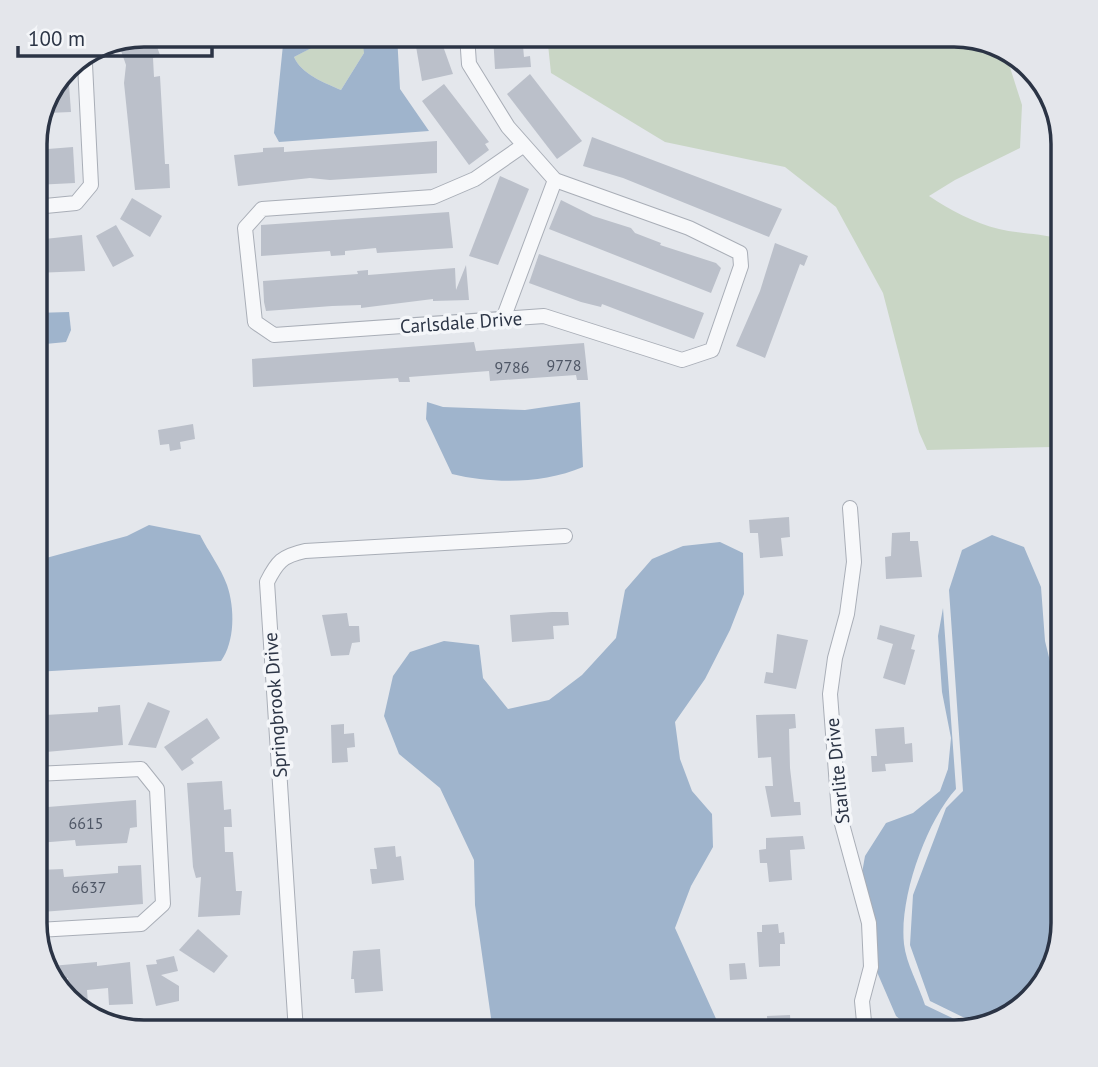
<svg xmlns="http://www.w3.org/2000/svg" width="1098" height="1067" font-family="'PT Sans',sans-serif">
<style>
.green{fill:#c9d6c5}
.water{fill:#9fb4cc}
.building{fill:#bbc0ca}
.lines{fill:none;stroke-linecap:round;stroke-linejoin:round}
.minor-casing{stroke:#a9aeb7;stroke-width:16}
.minor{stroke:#f7f8fa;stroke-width:14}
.labels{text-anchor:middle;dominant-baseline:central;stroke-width:7;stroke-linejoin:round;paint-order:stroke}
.number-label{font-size:16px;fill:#4f5766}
.street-label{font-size:19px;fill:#2b3445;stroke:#f4f6f9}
.rim{fill:none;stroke:#2b3445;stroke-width:3.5}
</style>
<rect width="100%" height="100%" fill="#e4e7ec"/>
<g class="green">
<path d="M324,35h15l-1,5 15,-5 11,2v16l-23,37c-16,-7 -40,-16 -47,-33l28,-15z"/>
<path d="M547,35h413l47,23 15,47 -2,43 -65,32 -26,16c21,14 45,27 70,33 21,5 42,4 64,11v136l-7,10v54l-4,7 -125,3 -8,-18 -36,-139 -47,-86 -51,-40 -120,-25 -114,-69z"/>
</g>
<g class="water">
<path d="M284,35h40l-1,7 -29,15c7,17 31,26 47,33l23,-37 -2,-18h35l3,54 29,42 -150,11 -5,-9z"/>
<path d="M69,312l2,18 -5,12 -31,3v-32z"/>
<path d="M427,402l16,5 82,3 55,-8 3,65c-40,17 -90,17 -131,7l-26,-55z"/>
<path d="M149,525l51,10c8,16 21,33 27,50 8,23 8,57 -6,76l-186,11v-111l92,-25z"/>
<path d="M992,535l32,12 17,40 4,54 18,73 -1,211 -7,40 -29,40 -51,18 -45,-22 -20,-56 3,-50 33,-87 17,-17 -14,-201 13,-40z"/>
<path d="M720,542l23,11 1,41 -14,36 -25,49 -30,43 5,37 12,32 20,23 1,33 -22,39 -16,42 47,104h-229l-18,-127 -1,-45 -34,-72 -41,-34 -15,-38 9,-40 17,-24 34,-11 35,4 4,33 25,31 41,-9 33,-25 34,-37 9,-48 27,-31 31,-13z"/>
<path d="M943,608l13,181c-30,33 -57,109 -52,155 2,19 15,42 21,61l44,21 -15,6h-39l-19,-16 -19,-44 -1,-51 -14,-48 3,-17 21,-33 27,-10 27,-22 8,-22 3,-31 -9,-46 -4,-56z"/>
</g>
<g class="building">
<path d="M147,35l32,1 -23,8 4,11 -7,3 1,19 6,-1 5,88h4l1,24 -35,2 -11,-107 2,-18 -7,-20z"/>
<path d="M414,35h25l14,39 -31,7z"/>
<path d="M493,35h29l2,22 6,-1 1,11 -36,2z"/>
<path d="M68,71l3,41 -24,1z"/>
<path d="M530,74l52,67 -25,18 -50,-65z"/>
<path d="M444,84l45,58 -4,2 4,6 -20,15 -47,-64z"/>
<path d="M592,137l190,72 -13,28 -146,-59 -40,-12z"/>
<path d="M437,141v32l-107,7 -20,-2 -72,8 -4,-31 29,-3v-4l21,-1v5z"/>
<path d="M73,147l2,36 -40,2v-35z"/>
<path d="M500,176l29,13 -31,76 -29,-9z"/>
<path d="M132,198l30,18 -12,21 -30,-18z"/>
<path d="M561,200l32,16 38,12 4,5 26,10 -1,2 56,18 5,5 -10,25 -162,-64z"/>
<path d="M449,212l4,36 -76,5 -1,-5 -31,3v4l-14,1 -1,-5 -69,5v-31z"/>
<path d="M116,225l18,31 -21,11 -17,-31z"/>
<path d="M82,235l3,36 -50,2v-33z"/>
<path d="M775,243l33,13 -4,10 -4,-2 -35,94 -29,-12 24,-55z"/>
<path d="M539,254l165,59 -10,26 -92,-35 -1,3 -20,-5 -52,-19z"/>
<path d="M466,265l3,35 -36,1v-2l-72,9v-3l-29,1 -66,5 -2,-9 -1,-21 95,-7 -1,-3 11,-1v5l87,-7 1,22z"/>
<path d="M474,342l2,9 108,-8 4,37h-11l-1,-5 -86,6 -1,-10 -80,6 1,5h-11l-1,-4 -145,9 -1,-28z"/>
<path d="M193,424l2,15 -15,3 1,7 -11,2 -1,-7 -9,1 -2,-15z"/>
<path d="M789,517l1,20 -9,1 2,18 -23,2 -2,-25h-8l-1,-13z"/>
<path d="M910,532v9h8l4,36 -36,2 -1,-22 6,-1 1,-23z"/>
<path d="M552,612h16l1,13 -16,1 1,13 -42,3 -2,-27z"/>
<path d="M347,613l2,13h10l1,16 -8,1 -3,12 -18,1 -9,-41z"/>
<path d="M880,625l35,10 -4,14 4,1 -10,35 -22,-7 10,-34 -16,-5z"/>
<path d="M777,634l31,6 -12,49 -32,-6 2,-11 7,1z"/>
<path d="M43,692l2,23 53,-3v-5l22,-2 3,40 -88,8v-60z"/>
<path d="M148,702l22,9 -14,37 -28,-3z"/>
<path d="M795,714l1,14 -7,1 1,39 4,34h6l1,13 -30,2 -6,-31h8l-2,-29 -13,1 -2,-43z"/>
<path d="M207,718l13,20 -29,21 3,4 -12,8 -18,-24z"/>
<path d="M344,724v10l10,-1 1,14 -8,1 1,14 -16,1 -1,-38z"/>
<path d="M904,727l1,17 7,-1 1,19 -28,2 1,7 -14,1 -1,-16h6l-2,-27z"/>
<path d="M222,781l2,29 7,-1 1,18h-8l1,25h8l3,39h6l-2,24 -42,2 3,-40 -5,1 -3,-11 -6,-84z"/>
<path d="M136,800l1,27 -7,1 -3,15 -51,3 -1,-6 -37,3 -3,-35z"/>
<path d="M803,836l2,13 -15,1 2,30 -23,2 -2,-19h-7l-1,-13 7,-1v-11z"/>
<path d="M395,846l1,11 5,-1 3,24 -32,4 -2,-15h7l-3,-21z"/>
<path d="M141,865l2,39 -101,8 -1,-22 -4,-3 3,-4 -1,-13 24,-1 1,8 54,-4v-7z"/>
<path d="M778,924l1,9 5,-1 1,12h-5v22l-21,1 -2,-35h5v-7z"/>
<path d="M198,929l30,27 -14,17 -35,-23z"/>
<path d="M380,949l3,42 -28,2 -1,-14h-3l2,-28z"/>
<path d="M174,956l4,15 -17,4 18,11v15l-23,5 -10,-41 11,-1 -1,-4z"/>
<path d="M97,962v4l33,-4 3,42 -24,1 -1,-17 -21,2 1,14 -11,1 -7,-5 -2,-22h-12l-5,-12z"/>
<path d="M745,963l2,16 -17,1 -1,-16z"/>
<path d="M790,1015l1,17h-23l-1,-16z"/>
</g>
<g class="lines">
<defs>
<g id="minor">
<path d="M467,35l2,29 39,63 47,53 134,48 51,25 1,13 -29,84 -30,10 -138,-44 -270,19 -19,-13 -10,-94 17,-19 171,-12 42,-18 49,-34"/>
<path d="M35,207l41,-4 15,-18 -6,-121 -4,-5"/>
<path d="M503,319l52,-139"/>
<path d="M850,508l4,54 -7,52 -12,44 -5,36 9,119 30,110 2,44 -9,34 3,31"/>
<path d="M35,774l106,-5 16,20 6,115 -22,20 -103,6"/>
<path d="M296,1032l-29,-450c10,-20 15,-26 38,-31l260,-15"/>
</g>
</defs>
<use href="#minor" class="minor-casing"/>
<use href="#minor" class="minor"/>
</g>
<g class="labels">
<g class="number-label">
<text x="564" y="365">9778</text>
<text x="512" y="367">9786</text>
<text x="86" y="823">6615</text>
<text x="89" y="887">6637</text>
</g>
<g class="street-label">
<text transform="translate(461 322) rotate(-4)">Carlsdale Drive</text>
<text transform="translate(275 705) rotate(-94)">Springbrook Drive</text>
<text transform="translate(837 771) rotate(-96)">Starlite Drive</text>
</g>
</g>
<path d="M0 0H1098V1067H0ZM144 47H954A97 97 0 0 1 1051 144V923A97 97 0 0 1 954 1020H144A97 97 0 0 1 47 923V144A97 97 0 0 1 144 47Z" fill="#e4e6eb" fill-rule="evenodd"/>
<path class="rim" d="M144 47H954A97 97 0 0 1 1051 144V923A97 97 0 0 1 954 1020H144A97 97 0 0 1 47 923V144A97 97 0 0 1 144 47Z"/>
<path d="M18 46v10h194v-10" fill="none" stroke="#2b3445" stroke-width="3.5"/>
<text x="28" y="46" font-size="21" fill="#2b3445" stroke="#f4f6f9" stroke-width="5" paint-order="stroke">100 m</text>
</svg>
